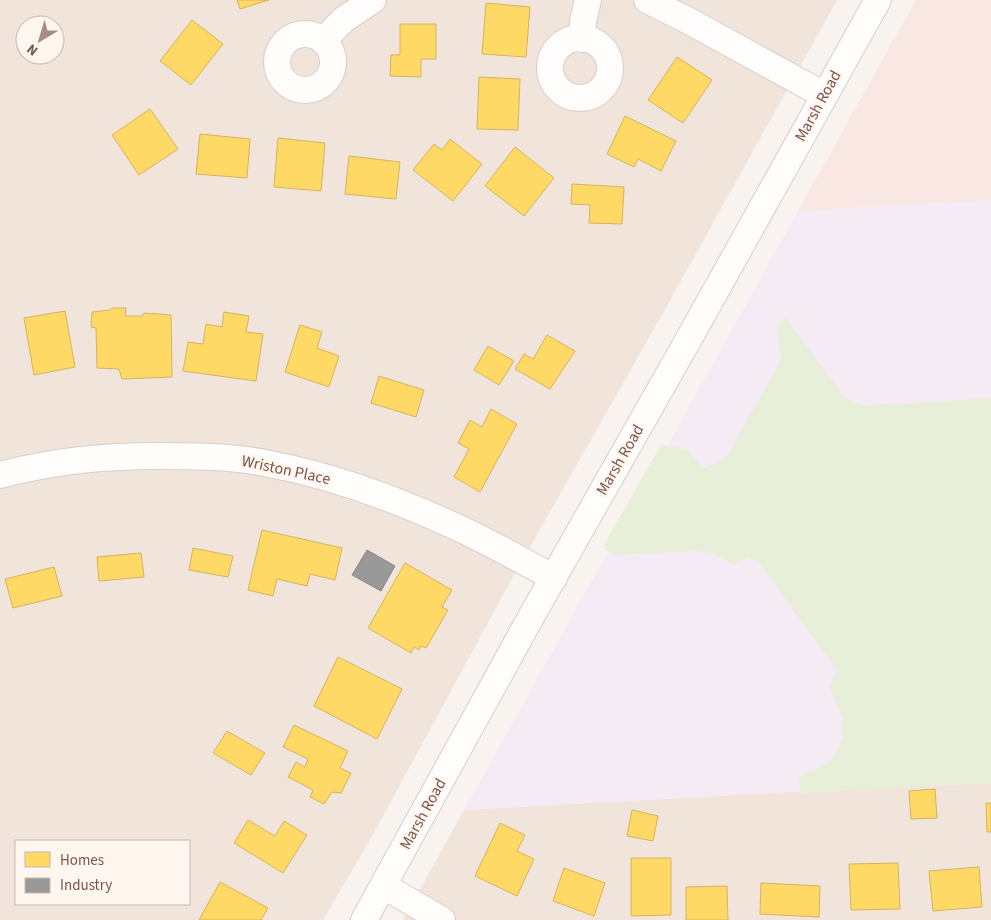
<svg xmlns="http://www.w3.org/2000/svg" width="991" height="920" font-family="'Source Sans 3',sans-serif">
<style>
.residential{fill:#f1e5db;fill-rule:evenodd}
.commercial{fill:#f8e7e2}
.education{fill:#f4ebf4}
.green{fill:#e7efd8}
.homes{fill:#ffd966;stroke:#d6b25e}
.industry{fill:#999;stroke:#8f8582}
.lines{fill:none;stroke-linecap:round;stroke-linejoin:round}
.minor-casing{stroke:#d7ceca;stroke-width:28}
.minor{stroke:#fefdfc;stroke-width:26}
.labels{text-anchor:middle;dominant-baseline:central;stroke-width:5;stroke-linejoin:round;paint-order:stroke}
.street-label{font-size:16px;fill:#78564c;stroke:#fff7ef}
</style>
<rect width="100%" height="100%" fill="#f8f3ee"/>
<g class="residential">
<path d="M0,0h837l-174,313 -154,271 -139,256 -47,80h-323zM25,25h30v30h-30zM16,841h173v63h-173z"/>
<path d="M991,781v139h-588l61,-110z"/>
</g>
<path class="commercial" d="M916,0h75v200l-193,11z"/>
<path class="education" d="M991,200v581l-527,29 334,-599z"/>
<path class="green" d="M785,317l60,81 21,8 125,-8v385l-190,10 -3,-15 31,-15 9,-13 5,-13v-17l-13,-33 7,-17 -77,-106 -11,-7 -15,8 -21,-12 -17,-2 -81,4 -11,-6 1,-6 56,-98 26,4 16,20 23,-11 55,-98 -4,-33z"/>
<g class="homes">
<path d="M237,0h32l-29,9z"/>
<path d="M486,3l44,4 -4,50 -44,-3z"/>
<path d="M192,20l31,24 -32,41 -31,-24z"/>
<path d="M400,24h36v35h-15v18l-31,-1 1,-21h9z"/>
<path d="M677,57l35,23 -29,43 -35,-23z"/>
<path d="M479,77l41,2 -2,51 -41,-1z"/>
<path d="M150,109l28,40 -39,26 -27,-40z"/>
<path d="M625,116l51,25 -15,30 -23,-12 -4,8 -27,-13z"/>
<path d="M200,134l50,5 -3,39 -51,-4z"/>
<path d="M278,138l47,5 -4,48 -47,-4z"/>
<path d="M450,139l32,25 -29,37 -40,-31 21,-26 8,6z"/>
<path d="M515,147l39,31 -30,38 -39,-30z"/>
<path d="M349,156l51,6 -4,37 -51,-5z"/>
<path d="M572,184l52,3 -2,37 -33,-1 1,-18 -19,-1z"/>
<path d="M112,308h14l-1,8h17l2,-3 27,2 1,62 -50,2 -3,-10 -22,-1 -1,-40 -5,-1 1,-15 18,-2z"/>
<path d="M65,311l10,56 -41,8 -10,-57z"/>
<path d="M224,312l25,4 -3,16 17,2 -7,47 -73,-10 5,-29 15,2 3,-20 16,3z"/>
<path d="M300,325l22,7 -5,16 22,8 -10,31 -44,-15z"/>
<path d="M547,335l28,16 -25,38 -35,-20 9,-15 9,5z"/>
<path d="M488,346l26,15 -15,24 -25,-15z"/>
<path d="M379,376l45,14 -8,27 -45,-14z"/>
<path d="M491,409l26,15 -37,68 -26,-15 15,-28 -11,-6 12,-23 12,7z"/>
<path d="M262,530l80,18 -7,32 -25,-6 -3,12 -30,-7 -4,17 -25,-6z"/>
<path d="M193,548l40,8 -5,21 -39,-7z"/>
<path d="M141,553l3,24 -45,4 -2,-24z"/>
<path d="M405,563l47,27 -10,17 6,3 -22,38 -5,-2 -2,4 -5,-3 -3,6 -43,-25z"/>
<path d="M54,567l8,29 -49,12 -8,-29z"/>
<path d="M338,657l64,32 -25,50 -63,-33z"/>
<path d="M294,725l54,26 -8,17 11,5 -10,20 -9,-1 -8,12 -14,-7 3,-7 -25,-13 8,-15 9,5 3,-8 -25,-12z"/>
<path d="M227,731l38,22 -14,22 -38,-22z"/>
<path d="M935,789l2,29 -26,1 -2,-28z"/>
<path d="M986,803h5v29h-4z"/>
<path d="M632,810l26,6 -5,25 -26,-5z"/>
<path d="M248,820l27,16 9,-15 23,14 -24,38 -49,-30z"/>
<path d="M500,823l25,12 -8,16 17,8 -17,37 -42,-20z"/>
<path d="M631,858h40v57l-40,1z"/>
<path d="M898,863l2,46 -49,1 -2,-46z"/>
<path d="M979,867l3,40 -49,4 -4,-40z"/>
<path d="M564,868l41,15 -11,33 -41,-15z"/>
<path d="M220,882l48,26 -7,12h-62z"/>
<path d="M761,883l59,3 -1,31 -59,-3z"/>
<path d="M727,886l1,34h-42v-33z"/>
</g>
<path class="industry" d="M367,550l28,16 -14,25 -29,-16z"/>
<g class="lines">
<defs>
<g id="minor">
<path d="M647,0l42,21 135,74"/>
<circle cx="305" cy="62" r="28"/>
<circle cx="580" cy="68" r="30"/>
<path d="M582,39l1,-18 5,-21"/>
<path d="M323,41l20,-21 30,-20"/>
<path d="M0,475c52,-14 104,-19 157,-19 38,0 76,0 113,8 68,13 134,38 197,68 29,14 58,30 87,46"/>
<path d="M384,886l58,34"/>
<path d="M364,920l167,-303 160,-282 187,-335"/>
</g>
</defs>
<use href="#minor" class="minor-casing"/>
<use href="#minor" class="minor"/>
</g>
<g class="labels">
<g class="street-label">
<text transform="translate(818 106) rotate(-61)">Marsh Road</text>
<text transform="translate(620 460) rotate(-60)">Marsh Road</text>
<text transform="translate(286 470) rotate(12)">Wriston Place</text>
<text transform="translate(423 814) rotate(-61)">Marsh Road</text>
</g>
</g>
<rect x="15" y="840" width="175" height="65" fill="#fff7ef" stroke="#c9b7ae"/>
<rect x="25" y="852" width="25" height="15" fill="#ffd966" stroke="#c9b7ae"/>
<text x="60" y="865" font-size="15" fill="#78564c">Homes</text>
<rect x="25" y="878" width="25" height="15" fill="#999999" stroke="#c9b7ae"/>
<text x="60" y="890" font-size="15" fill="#78564c">Industry</text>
<g transform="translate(40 40) rotate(218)"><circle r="24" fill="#fff7ef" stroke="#c9b7ae"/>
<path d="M0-4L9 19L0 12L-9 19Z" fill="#a58d85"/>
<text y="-8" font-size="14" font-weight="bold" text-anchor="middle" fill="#78564c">N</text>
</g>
</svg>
